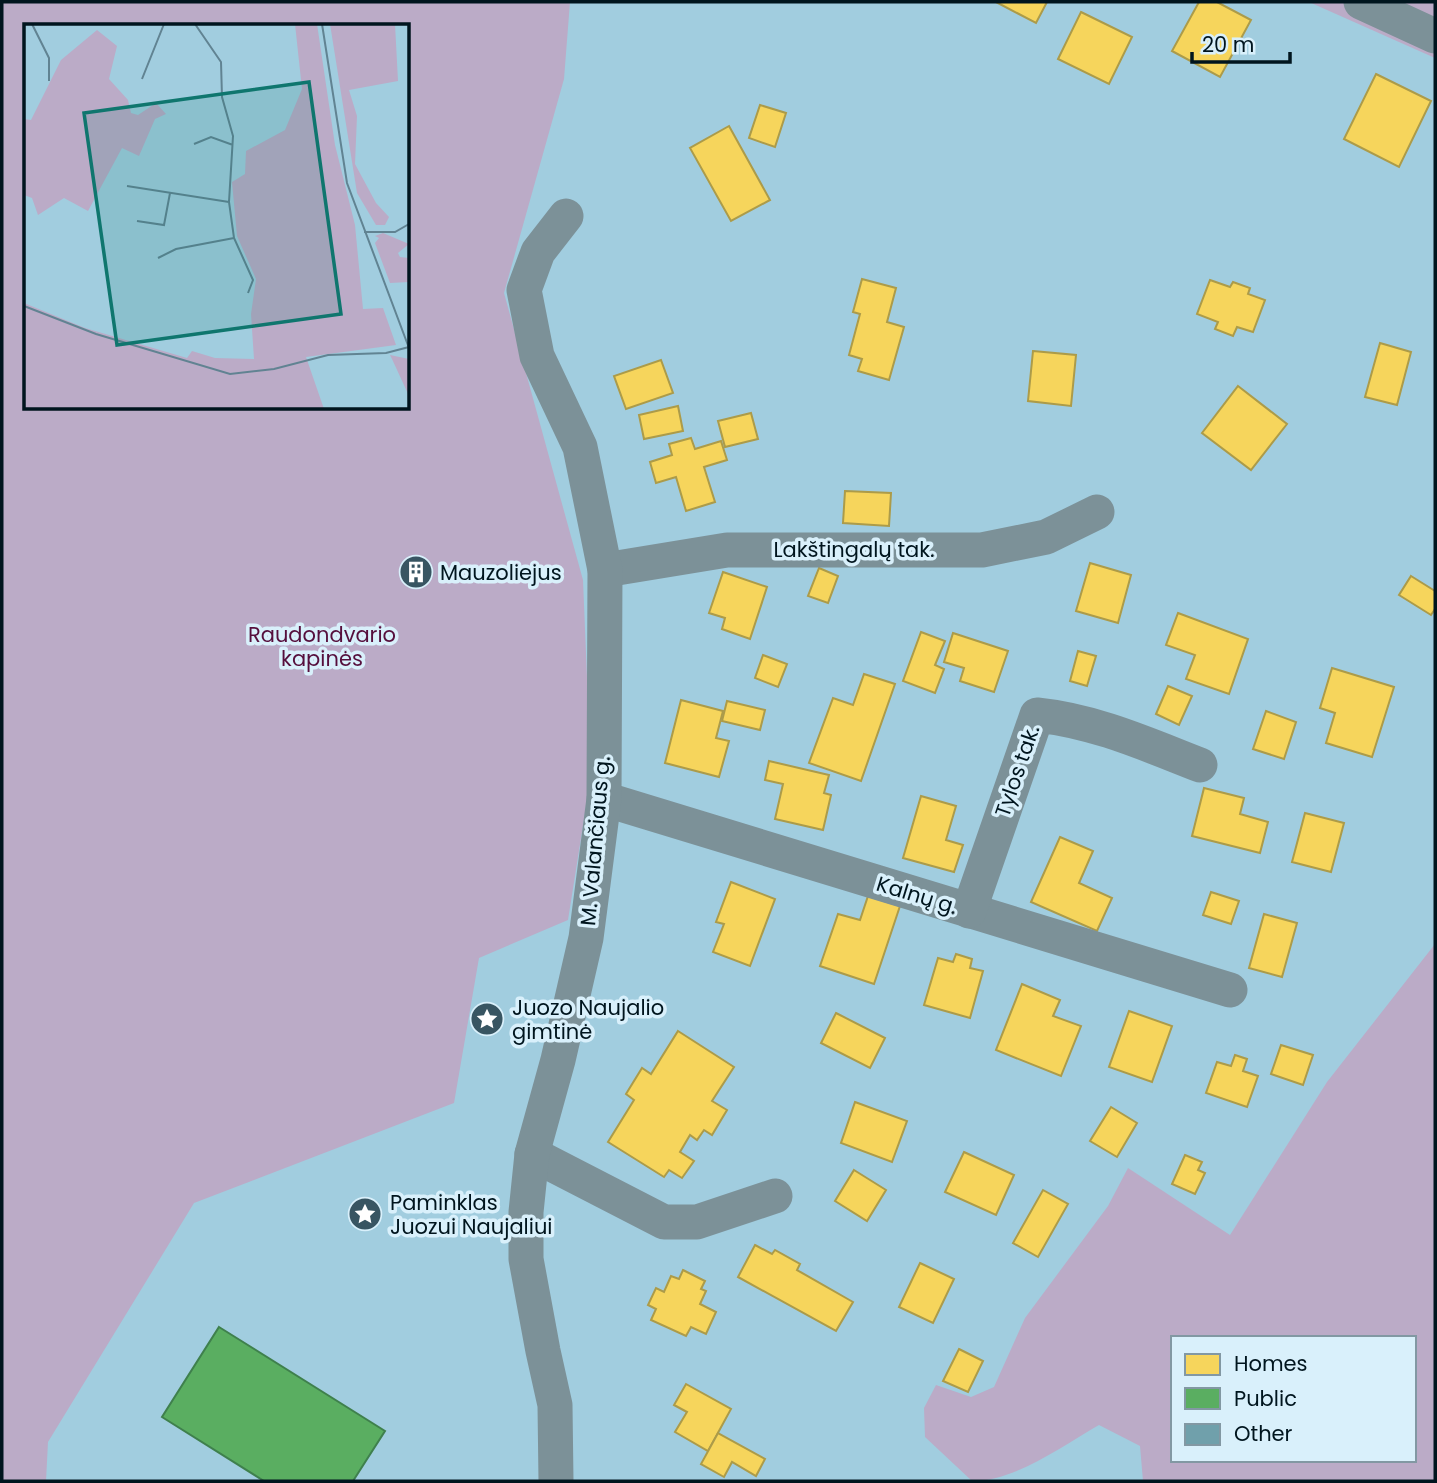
<svg xmlns="http://www.w3.org/2000/svg" width="1437" height="1483" font-family="Poppins,sans-serif">
<style>
.green{fill:#bbabc7;fill-rule:evenodd}
.homes{fill:#f6d55c;stroke:#ac9b49;stroke-width:2}
.public{fill:#5aae61;stroke:#3f804d;stroke-width:2}
.building{fill:#70a0ab;stroke:#5e838d;stroke-width:2}
.lines{fill:none;stroke-linecap:round;stroke-linejoin:round}
.minor{stroke:#7c9198;stroke-width:35}
.labels{text-anchor:middle;dominant-baseline:central;stroke-width:7;stroke-linejoin:round;paint-order:stroke}
.street-label{font-size:21px;fill:#00151e;stroke:#d9f0fb}
.poi-label{font-size:21px;fill:#00151e;stroke:#d9f0fb;text-anchor:start}
.park-label{font-size:21px;fill:#560f3d;stroke:#d9f0fb}
.inset-road{fill:none;stroke:#618392;stroke-width:2}
.view{fill:#0f766e;fill-opacity:0.15;stroke:#0f766e;stroke-width:3.5}
.inset-edge{fill:none;stroke:#00151e;stroke-width:3.5}
</style>
<rect width="100%" height="100%" fill="#a1cddf"/>
<g class="green">
<path d="M2,2h568l-6,77 -60,214 79,287 8,195 -23,145 -89,38 -25,145 -260,100 -146,239 -2,39h-44zM26,26h382v382h-382z"/>
<path d="M1309,2h126v56z"/>
<path d="M1435,944v537h-292l-3,-35 -41,-21c-37,21 -83,56 -127,56l-47,-44 -1,-29 12,-23 35,12 23,-10 31,-69 83,-112 20,-38 102,67 97,-153zM1173,1338h241v122h-241z"/>
</g>
<g class="homes">
<path d="M996,2h51l-11,21z"/>
<path d="M1199,2h18l34,18 -31,57 -48,-26z"/>
<path d="M1081,12l51,25 -23,47 -51,-25z"/>
<path d="M1376,74l55,27 -32,66 -55,-28z"/>
<path d="M760,105l26,8 -11,34 -26,-9z"/>
<path d="M729,126l41,74 -39,21 -41,-73z"/>
<path d="M862,279l34,9 -9,34 17,5 -15,53 -31,-9 4,-12 -13,-4 11,-41 -7,-2z"/>
<path d="M1210,280l20,7 3,-5 17,6 -2,6 17,6 -12,32 -16,-5 -4,9 -18,-7 3,-7 -21,-8z"/>
<path d="M1380,343l31,9 -14,53 -32,-8z"/>
<path d="M1033,351l43,4 -5,51 -43,-5z"/>
<path d="M661,360l12,33 -47,16 -12,-33z"/>
<path d="M1238,386l49,38 -36,46 -49,-37z"/>
<path d="M678,406l5,25 -39,8 -5,-24z"/>
<path d="M751,413l7,26 -33,8 -7,-26z"/>
<path d="M691,438l4,11 26,-8 6,19 -23,7 11,35 -29,9 -10,-34 -20,6 -6,-21 22,-7 -3,-11z"/>
<path d="M845,491l46,2 -2,33 -46,-3z"/>
<path d="M1090,563l41,12 -13,48 -42,-12z"/>
<path d="M819,568l19,8 -10,27 -20,-7z"/>
<path d="M723,572l44,15 -17,52 -28,-10 3,-11 -16,-5z"/>
<path d="M1411,576l24,15v18l-4,6 -32,-20z"/>
<path d="M1178,613l70,26 -19,55 -43,-15 9,-24 -29,-10z"/>
<path d="M921,632l24,9 -10,24 9,4 -9,24 -32,-12z"/>
<path d="M953,633l55,18 -14,41 -34,-11 4,-13 -20,-6z"/>
<path d="M1078,651l18,5 -9,30 -17,-5z"/>
<path d="M763,655l24,9 -9,23 -23,-9z"/>
<path d="M1332,668l62,19 -22,70 -46,-14 9,-30 -15,-5z"/>
<path d="M864,674l31,10 -34,97 -52,-18 24,-65 20,7z"/>
<path d="M1168,686l24,10 -13,29 -23,-11z"/>
<path d="M681,700l42,11 -7,27 13,3 -10,36 -54,-14z"/>
<path d="M727,701l38,9 -5,20 -38,-9z"/>
<path d="M1266,711l30,11 -12,37 -31,-10z"/>
<path d="M769,761l60,14 -5,18 7,2 -8,35 -48,-11 8,-35 -18,-4z"/>
<path d="M1204,788l40,10 -4,16 28,8 -8,31 -68,-17z"/>
<path d="M921,796l35,10 -10,34 17,5 -9,27 -51,-14z"/>
<path d="M1305,813l39,10 -13,49 -39,-10z"/>
<path d="M1060,837l33,14 -14,32 33,15 -15,33 -66,-29z"/>
<path d="M731,882l44,17 -25,67 -37,-14 11,-28 -8,-2z"/>
<path d="M1211,892l28,9 -8,23 -28,-9z"/>
<path d="M868,896l32,10 -26,78 -54,-18 18,-52 22,6z"/>
<path d="M1264,914l33,9 -15,54 -33,-9z"/>
<path d="M956,954l16,5 -2,9 13,3 -13,47 -46,-13 14,-47 15,4z"/>
<path d="M1022,984l38,16 -7,16 28,10 -20,50 -65,-26z"/>
<path d="M1129,1011l43,15 -20,56 -43,-15z"/>
<path d="M836,1013l49,25 -15,30 -49,-25z"/>
<path d="M678,1031l56,36 -22,34 15,9 -15,25 -8,-5 -7,10 -7,-5 -10,17 14,9 -12,17 -13,-8 -5,7 -56,-35 26,-42 -8,-6 16,-26 9,6z"/>
<path d="M1281,1045l32,10 -10,30 -32,-11z"/>
<path d="M1235,1055l12,4 -4,12 15,5 -11,31 -41,-14 11,-31 14,4z"/>
<path d="M855,1102l52,19 -15,41 -51,-19z"/>
<path d="M1111,1107l26,16 -20,34 -27,-16z"/>
<path d="M964,1152l50,23 -18,40 -51,-23z"/>
<path d="M1185,1155l17,7 -4,8 7,3 -10,21 -23,-10z"/>
<path d="M854,1170l32,20 -19,31 -32,-20z"/>
<path d="M1043,1190l25,14 -30,53 -25,-14z"/>
<path d="M755,1245l17,9 3,-4 25,14 -3,6 56,32 -17,29 -98,-54z"/>
<path d="M920,1263l34,16 -21,44 -34,-16z"/>
<path d="M683,1270l22,11 -4,8 5,2 -6,13 16,8 -10,22 -15,-7 -5,9 -35,-16 5,-11 -8,-4 8,-17 8,4 7,-16 8,3z"/>
<path d="M959,1349l24,12 -15,31 -25,-11z"/>
<path d="M686,1384l45,25 -23,42 -33,-19 12,-20 -13,-7z"/>
<path d="M718,1433l47,26 -9,17 -24,-14 -8,15 -23,-13z"/>
</g>
<path class="public" d="M219,1327l166,104 -32,50h-89l-102,-64z"/>
<path class="building" d="M409,562l18,7 -4,13 -18,-7z"/>
<g class="lines">
<g class="minor">
<path d="M1361,2l74,34"/>
<path d="M605,570l122,-20h255l64,-13 51,-25"/>
<path d="M604,799l626,191"/>
<path d="M969,911l68,-196c58,6 109,29 163,50"/>
<path d="M532,1154l132,68h33l78,-26"/>
<path d="M556,1481l-1,-76 -12,-54 -17,-92v-47l6,-58 26,-94 28,-122 18,-139 1,-229 -25,-123 -43,-91 -13,-66 14,-38 28,-36"/>
</g>
</g>
<defs>
<symbol id="building-disc" viewBox="-11 -11 22 22"><circle r="9.5" fill="#385562" stroke="#d9f0fb"/><path d="M-4-6H4V6H1V3H-1V6H-4ZM-2.5-4.3h1.7v1.8h-1.7ZM.8-4.3h1.7v1.8H.8ZM-2.5-1h1.7V.8h-1.7ZM.8-1h1.7V.8H.8Z" fill="#fff"/></symbol>
<symbol id="sight-disc" viewBox="-11 -11 22 22"><circle r="9.5" fill="#385562" stroke="#d9f0fb"/><path d="M0-6L1.8-2.2L6-1.7L2.9 1.2L3.7 5.4L0 3.3L-3.7 5.4L-2.9 1.2L-6-1.7L-1.8-2.2Z" fill="#fff"/></symbol>
</defs>
<g fill-rule="evenodd">
<use href="#building-disc" x="397" y="553" width="38" height="38"/>
<use href="#sight-disc" x="468" y="1000" width="38" height="38"/>
<use href="#sight-disc" x="346" y="1195" width="38" height="38"/>
</g>
<g class="labels">
<g class="street-label">
<text x="854" y="549">Lakštingalų tak.</text>
<text transform="translate(1017 771) rotate(-71)">Tylos tak.</text>
<text transform="translate(595 841) rotate(-85)">M. Valančiaus g.</text>
<text transform="translate(917 895) rotate(17)">Kalnų g.</text>
</g>
<g class="poi-label">
<text x="440" y="572">Mauzoliejus</text>
<text x="512" y="1007">Juozo Naujalio<tspan x="512" dy="24">gimtinė</tspan></text>
<text x="390" y="1202">Paminklas<tspan x="390" dy="24">Juozui Naujaliui</tspan></text>
</g>
<g class="park-label">
<text x="322" y="634">Raudondvario<tspan x="322" dy="24">kapinės</tspan></text>
</g>
</g>
<g transform="translate(24 24)">
<rect width="385" height="385" fill="#a1cddf"/>
<path d="M271,0h22l18,121 20,80 8,84 20,-1 13,37 -90,12 18,52h-300v-106l61,25 102,30 5,-7 23,7 39,1 -3,-45 5,-35 -19,-43 -5,-54 13,-8 1,-23 39,-21 17,-41zM306,0h65l3,57 -49,9 8,26 -2,48 21,39 13,14 -4,8h-9l-19,-32zM73,6l20,16 -8,33 19,21 3,13 7,2 18,-12 10,11 -11,5 -16,37 -17,-8 -34,63 -24,-13 -26,17 -6,-17 -8,-3v-76l7,1 30,-60zM359,209l26,11 -11,9 2,4 9,1v24l-19,1 -15,-40 4,-5 -4,-2zM366,331l19,4v37l-17,-37z" fill="#bbabc7"/>
<path class="inset-road" d="M8,0l17,34v23M171,0l26,38 1,35 11,39 -4,66 5,36 19,42 -5,13M298,0l25,159 62,165M118,55l22,-55M170,120l17,-7 22,8M103,162l102,16M113,197l27,4 6,-32M340,208h31l14,-8M134,234l18,-9 58,-11M0,282l72,28 134,40 44,-5 54,-14 58,-2 23,-6"/>
<path class="view" d="M285,58l32,232 -224,31 -33,-232z"/>
<rect width="385" height="385" class="inset-edge"/>
</g>
<rect width="1437" height="1483" fill="none" stroke="#00151e" stroke-width="7"/>
<rect x="1171" y="1336" width="245" height="126" fill="#d9f0fb" stroke="#8298a3" stroke-width="2"/>
<rect x="1185" y="1354" width="35" height="21" fill="#f6d55c" stroke="#8298a3" stroke-width="2"/>
<text x="1234" y="1371" font-size="21" fill="#00151e">Homes</text>
<rect x="1185" y="1388" width="35" height="21" fill="#5aae61" stroke="#8298a3" stroke-width="2"/>
<text x="1234" y="1406" font-size="21" fill="#00151e">Public</text>
<rect x="1185" y="1424" width="35" height="21" fill="#70a0ab" stroke="#8298a3" stroke-width="2"/>
<text x="1234" y="1441" font-size="21" fill="#00151e">Other</text>
<path d="M1192 52v10h98v-10" fill="none" stroke="#00151e" stroke-width="3.5"/>
<text x="1202" y="52" font-size="21" fill="#00151e" stroke="#d9f0fb" stroke-width="5" paint-order="stroke">20 m</text>
</svg>
